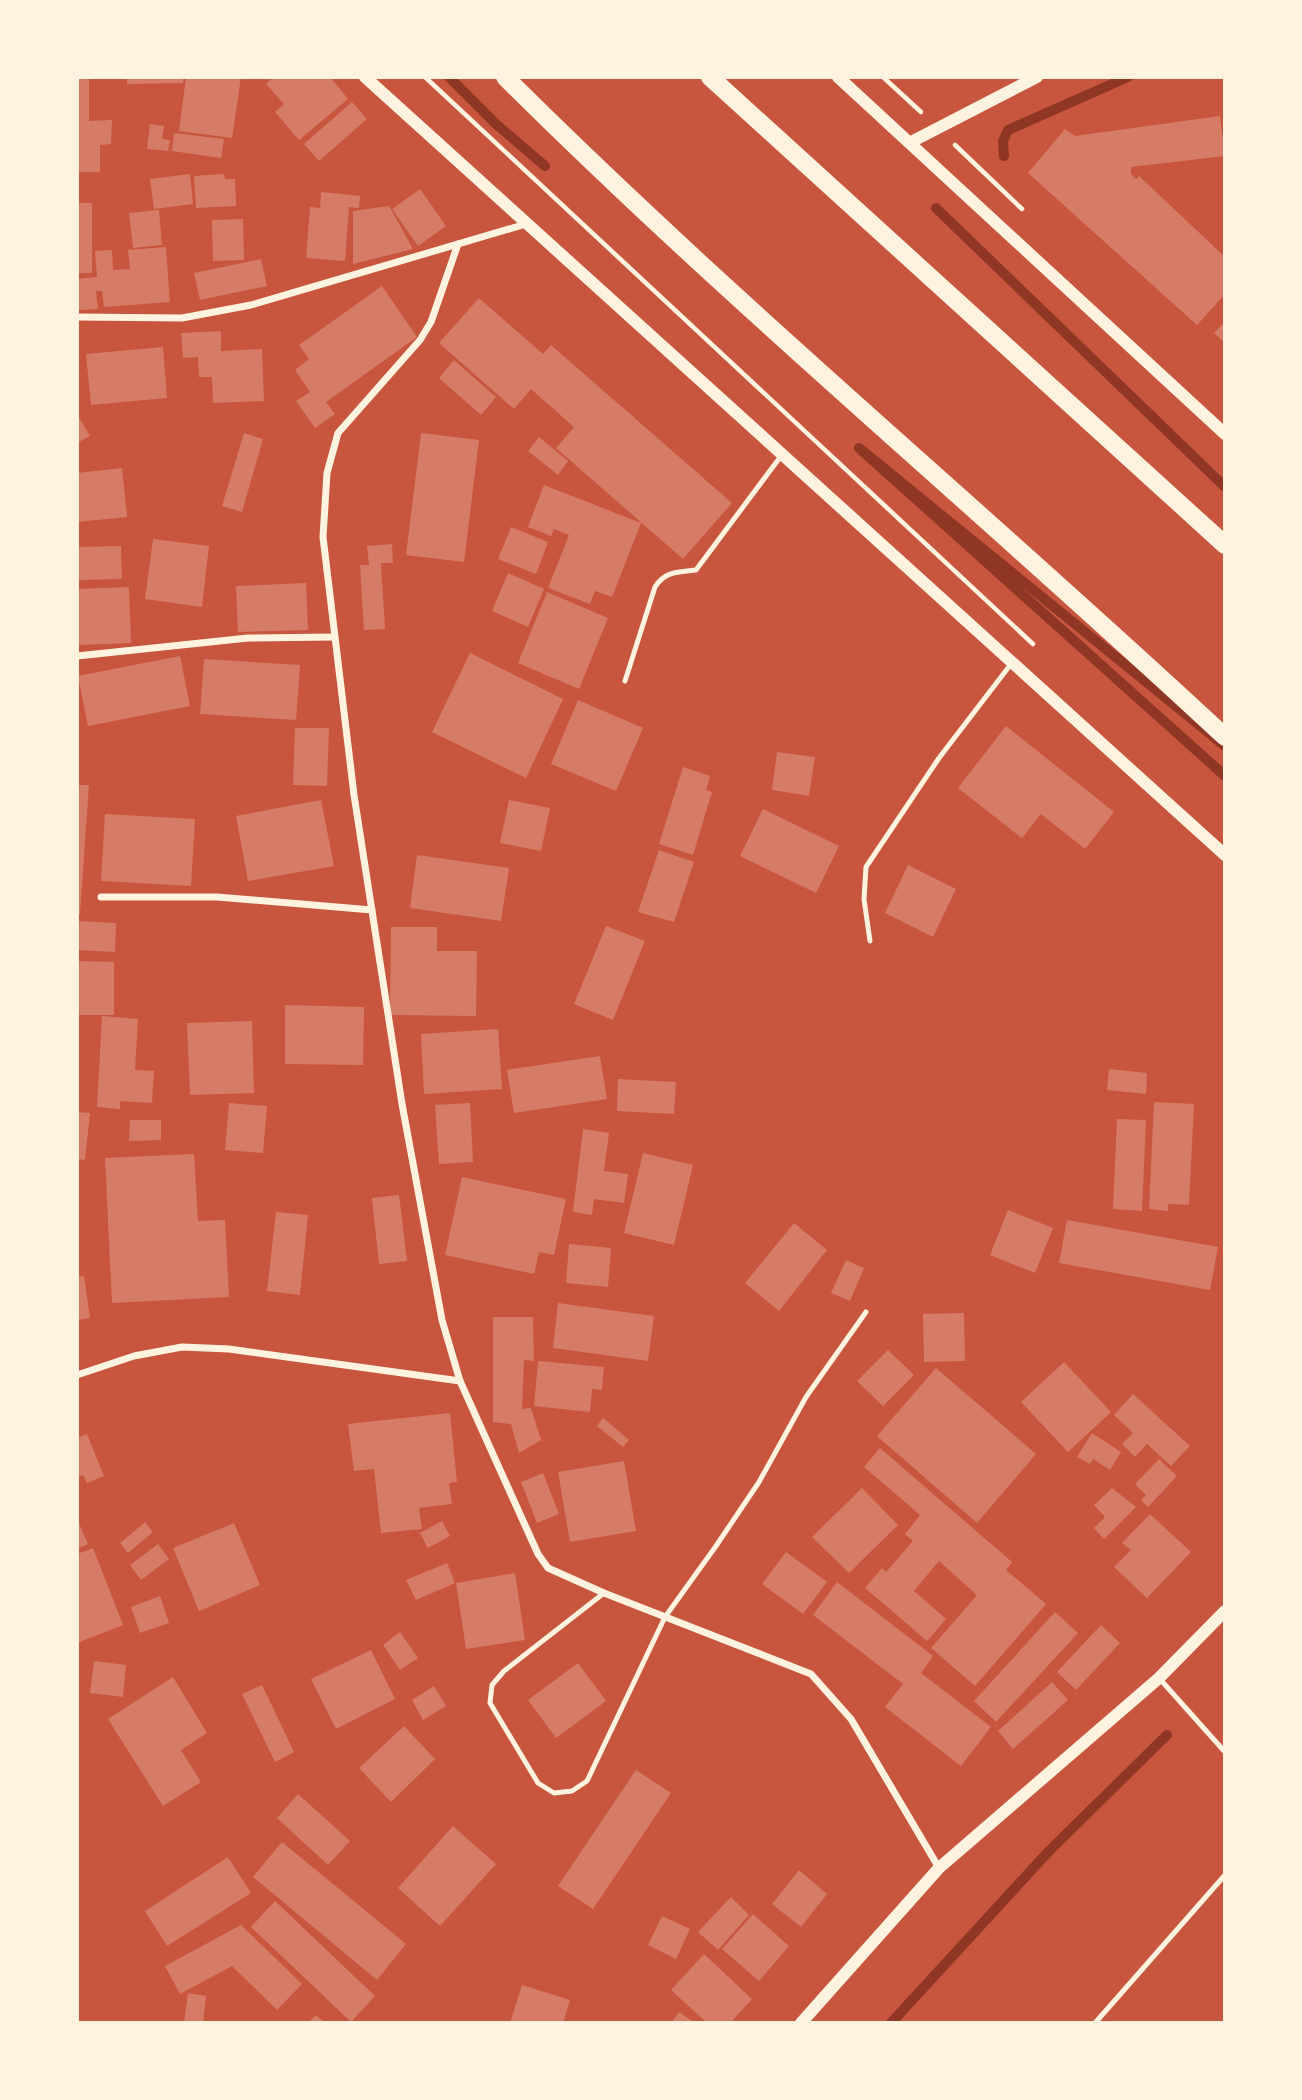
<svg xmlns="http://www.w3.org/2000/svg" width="1302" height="2100" font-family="Helvetica,sans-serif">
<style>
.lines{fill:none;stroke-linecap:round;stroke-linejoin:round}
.stream{stroke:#8f3625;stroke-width:10}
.building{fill:#d67c66}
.path{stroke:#fff3e0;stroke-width:4.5}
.service{stroke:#fff3e0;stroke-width:5}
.minor{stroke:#fff3e0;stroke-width:7}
.tertiary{stroke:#fff3e0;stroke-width:12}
.primary{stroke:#fff3e0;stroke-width:18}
</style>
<rect width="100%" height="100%" fill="#c8553d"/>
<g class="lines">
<g class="stream">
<path d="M449,77l47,47 49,42"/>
<path d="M1004,156l-1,-15 5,-11 120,-53"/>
<path d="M936,208l289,279"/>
<path d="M1225,746l-366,-298 366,328"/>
<path d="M891,2023l158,-172 118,-116"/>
</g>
</g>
<g class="building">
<path d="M77,77h12v44l23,-1 -1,24 -11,1v27h-23z"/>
<path d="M127,77h56v6l-56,1z"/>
<path d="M186,77h55l-9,61 -53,-7z"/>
<path d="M274,77h56l18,22 -49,41 -24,-28 9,-8 -18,-20z"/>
<path d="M352,102l15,17 -48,42 -15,-17z"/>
<path d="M1220,116l5,40 -94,11v7l5,5 3,-3 86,81v37l-28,31 -169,-152 37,-44 10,7z"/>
<path d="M150,124l14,2 -2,13 8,1 -2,11 -21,-2z"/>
<path d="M174,133l50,6 -3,19 -49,-7z"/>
<path d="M190,174l3,30 -39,5 -4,-30z"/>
<path d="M224,174l1,5h10l1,27 -40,2 -2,-32z"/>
<path d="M420,189l26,37 -28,20 -26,-37z"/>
<path d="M321,192l39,4 -1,12 -10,-1 -4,54 -39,-3 4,-51 10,1z"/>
<rect x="77" y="203" width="15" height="70"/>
<path d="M389,206l24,43 -60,15v-53z"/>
<path d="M159,210l3,35 -29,3 -4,-35z"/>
<path d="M243,219l1,41 -31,1 -1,-41z"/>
<path d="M166,247l4,55 -66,5 -2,-16h-6l2,18 -20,1 -1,-31 20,-2 -2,-26 17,-1 1,20 17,-1 -2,-19z"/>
<path d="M261,259l6,27 -67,14 -6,-27z"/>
<path d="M382,286l35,51 -91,65 9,12 -20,14 -19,-27 14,-9 -15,-22 14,-11 -10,-14z"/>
<path d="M479,298l64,56 8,-9 181,158 -49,56 -127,-111 18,-21 -43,-38 -17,20 -75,-66z"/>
<path d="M1225,322v21l-11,-10z"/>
<path d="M221,331v20l41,-2 2,52 -51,2 -1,-26h-13l-1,-20 -15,1 -2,-25z"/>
<path d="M163,347l4,51 -76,7 -5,-51z"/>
<path d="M454,360l42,37 -15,18 -42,-37z"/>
<path d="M77,414l13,22 -13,7z"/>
<path d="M244,433l19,6 -21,73 -20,-6z"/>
<path d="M421,433l58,7 -15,122 -58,-7z"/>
<path d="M539,437l29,24 -10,14 -30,-24z"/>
<path d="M122,468l5,49 -50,5v-49z"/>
<path d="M544,485l97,38 -29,74 -17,-6 -5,13 -42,-16 21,-53 -15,-6 -3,7 -23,-9z"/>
<path d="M511,527l37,15 -12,32 -38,-15z"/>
<path d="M153,539l56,7 -7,61 -57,-8z"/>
<path d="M392,544l1,19h-12l4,66 -21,1 -4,-65h9l-2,-19z"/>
<path d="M121,546l1,33 -45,1v-33z"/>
<path d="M508,573l36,16 -16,38 -36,-16z"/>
<path d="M306,583l2,47 -70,2 -2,-46z"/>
<path d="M129,587l2,56 -54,2v-56z"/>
<path d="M547,592l61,26 -29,71 -61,-26z"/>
<path d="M470,653l93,46 -37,79 -94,-46z"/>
<path d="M180,656l10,50 -102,20 -10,-50z"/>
<path d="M204,659l96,6 -4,55 -96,-6z"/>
<path d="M578,700l65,28 -27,63 -65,-27z"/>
<path d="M1006,726l108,86 -29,37 -44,-35 -19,24 -64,-50z"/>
<path d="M295,728h34l-2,58 -34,-1z"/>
<path d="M777,752l38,5 -6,39 -37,-6z"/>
<path d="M683,767l27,9 -4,14 6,2 -19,63 -34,-11z"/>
<path d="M77,785h12l-9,129h-3z"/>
<path d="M321,800l13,66 -86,15 -12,-65z"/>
<path d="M509,800l41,8 -9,43 -41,-8z"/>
<path d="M763,809l76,37 -23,47 -76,-37z"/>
<path d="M105,814l90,5 -4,67 -90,-5z"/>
<path d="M659,850l35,12 -20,60 -36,-10z"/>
<path d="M417,855l92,13 -8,53 -91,-13z"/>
<path d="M908,865l48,24 -23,48 -48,-24z"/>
<path d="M77,921l39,2 -1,29 -38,-2z"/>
<path d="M606,926l39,15 -32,79 -39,-16z"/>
<path d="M391,927h46v24h40l-1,65 -86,-1z"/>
<path d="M77,961l37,1v53h-37z"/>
<path d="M285,1005l79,2 -1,58 -78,-1z"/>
<path d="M102,1016l36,3 -3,51 19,1 -2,32 -32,-2v8l-23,-2z"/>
<path d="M252,1021l2,72 -64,2 -3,-72z"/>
<path d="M498,1029l4,60 -78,5 -3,-60z"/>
<path d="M600,1056l7,43 -93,14 -7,-43z"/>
<path d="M1109,1069l38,4 -1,21 -39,-4z"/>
<path d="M618,1079l58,3 -2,32 -57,-3z"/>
<path d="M1154,1102l40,2 -5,101 -21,-1v7l-19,-2z"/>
<path d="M229,1103l38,3 -4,47 -38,-3z"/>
<path d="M470,1103l3,59 -34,2 -4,-59z"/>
<path d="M77,1112l13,1 -5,47 -8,-1z"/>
<path d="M1117,1119l29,1 -4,91 -29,-2z"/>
<path d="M130,1120h31v20l-32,1z"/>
<path d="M583,1129l26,4 -5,38 24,3 -4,29 -30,-4 -2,16 -19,-3z"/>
<path d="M643,1153l50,12 -19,80 -50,-12z"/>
<path d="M194,1154l4,67 27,-1 4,77 -117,6 -7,-145z"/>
<path d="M462,1177l104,22 -12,56 -15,-3 -5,22 -89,-19z"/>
<path d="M399,1195l8,66 -28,3 -7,-66z"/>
<path d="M1008,1210l45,18 -18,45 -45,-18z"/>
<path d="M276,1212l32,3 -8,80 -33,-4z"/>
<path d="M1067,1220l151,27 -8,43 -151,-27z"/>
<path d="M794,1223l33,27 -48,61 -34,-28z"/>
<path d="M569,1244l42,4 -3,39 -42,-4z"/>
<path d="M846,1260l18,8 -14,33 -19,-8z"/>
<path d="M84,1276l6,42 -13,2v-43z"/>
<path d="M558,1303l96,13 -6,45 -95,-13z"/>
<path d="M964,1313l1,48 -41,1 -1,-48z"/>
<path d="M493,1317h40l1,44 -10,-1 -2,49 9,-1 10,32 -22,13 -8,-29 -18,-2z"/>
<path d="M888,1350l26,25 -31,31 -26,-25z"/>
<path d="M538,1361l66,6 -2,23 -10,-1 -2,23 -56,-6z"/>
<path d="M1064,1362l47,50 -43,40 -47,-50z"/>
<path d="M936,1368l100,86 -59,69 -100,-87z"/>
<path d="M1133,1394l57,52 -19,20 -24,-22 -12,13 -13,-13 11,-11 -19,-18z"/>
<path d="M450,1413l7,69 -8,1 3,21 -33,4 3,21 -41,4 -7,-64 -20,2 -6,-47z"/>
<path d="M603,1418l26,22 -6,7 -26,-21z"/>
<path d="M1092,1433l29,19 -11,18 -17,-11 -3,5 -13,-7z"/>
<path d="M87,1434l17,42 -17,7 -4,-8 -6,2v-39z"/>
<path d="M880,1448l132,114 -6,8 40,34 -71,82 -44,-38 46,-53 -38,-34 -25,30 32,28 -19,22 -62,-53 17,-20 4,4 27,-31 -8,-7 15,-19 -56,-48z"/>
<path d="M1159,1459l18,17 -29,31 -7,-7 5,-5 -11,-11z"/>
<path d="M624,1461l12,70 -66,11 -12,-70z"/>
<path d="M543,1473l16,41 -22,9 -16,-41z"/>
<path d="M862,1488l36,37 -49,48 -37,-36z"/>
<path d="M1112,1488l24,19 -32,32 -10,-11 11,-11 -11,-12z"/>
<path d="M1150,1514l41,38 -44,46 -33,-31 17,-17 -9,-7z"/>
<path d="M77,1519l11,25 -11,5z"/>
<path d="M442,1521l8,15 -22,12 -8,-15z"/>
<path d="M145,1522l8,10 -25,21 -8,-10z"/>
<path d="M234,1523l26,62 -61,26 -26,-63z"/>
<path d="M158,1544l11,15 -28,21 -11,-15z"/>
<path d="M93,1548l30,77 -46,18v-89z"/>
<path d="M786,1552l41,30 -24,32 -41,-30z"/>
<path d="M447,1563l8,20 -39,17 -10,-20z"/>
<path d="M515,1573l10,67 -59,9 -10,-66z"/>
<path d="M837,1582l96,74 -12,17 70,54 -30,39 -76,-59 18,-23 -90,-69z"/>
<path d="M160,1596l9,27 -29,10 -9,-26z"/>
<path d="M1055,1612l23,21 -82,89 -22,-21z"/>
<path d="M1101,1625l19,18 -44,47 -19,-18z"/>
<path d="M400,1632l18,26 -18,12 -17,-25z"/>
<path d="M371,1650l24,49 -59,30 -25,-50z"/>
<path d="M94,1661l32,4 -3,32 -33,-4z"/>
<path d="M578,1663l28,38 -50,37 -28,-38z"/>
<path d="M173,1677l34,56 -26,17 20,32 -38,24 -55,-87z"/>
<path d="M1052,1682l16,18 -55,49 -15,-18z"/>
<path d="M262,1685l32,67 -19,10 -33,-68z"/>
<path d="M434,1686l12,20 -23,14 -11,-20z"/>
<path d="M404,1726l31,33 -44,43 -32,-34z"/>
<path d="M636,1770l35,23 -78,116 -35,-23z"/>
<path d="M298,1794l52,47 -22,24 -51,-47z"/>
<path d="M453,1826l43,38 -56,62 -42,-38z"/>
<path d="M282,1842l124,102 -29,36 -124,-103z"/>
<path d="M228,1857l23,36 -84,53 -22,-35z"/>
<path d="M799,1870l28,24 -26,33 -29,-23z"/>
<path d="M731,1897l18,18 -31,35 -20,-18z"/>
<path d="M275,1901l100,95 -24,26 -100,-95z"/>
<path d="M753,1914l36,32 -30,35 -37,-32z"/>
<path d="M662,1916l28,13 -14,30 -28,-14z"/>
<path d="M241,1925l61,59 -25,26 -45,-44 -52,28 -15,-28z"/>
<path d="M704,1954l48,45 -22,24h-23l-36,-33z"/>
<path d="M522,1985l48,15 -7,23h-53z"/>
<path d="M188,1993l18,3 -3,27h-19z"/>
<path d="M679,2012l16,11h-24z"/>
<path d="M315,2015l11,8h-17z"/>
</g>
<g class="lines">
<g class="path">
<path d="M425,77l608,567"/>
<path d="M883,77l38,35"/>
<path d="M955,145l67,64"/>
</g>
<g class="service">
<path d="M625,681l30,-94c10,-16 23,-15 41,-17l85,-114"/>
<path d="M870,941l-6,-42 2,-32 73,-109 72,-94"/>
<path d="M604,1593l-100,78 -12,14 -2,18 48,80 16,10 18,-2 15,-10 78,-164 51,-71 43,-64 47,-85 60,-85"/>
<path d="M1159,1678l66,74"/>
<path d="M1095,2023l130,-148"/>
</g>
<g class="minor">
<path d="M458,244l-27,78 -11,18 -82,93 -11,40 -4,64 31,258 48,309 40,216 18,61 78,173 10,14 56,25 207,81 40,45 88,149"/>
<path d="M77,317l105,1 69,-13 275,-81"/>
<path d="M77,656l171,-18 85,-1"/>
<path d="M101,897h116l155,13"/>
<path d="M77,1375l57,-19 48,-9 47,2 231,32"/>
</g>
<g class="tertiary">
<path d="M365,77l860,778"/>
<path d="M838,77l387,357"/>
<path d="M911,142l126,-65"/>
<path d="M801,2023l138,-155 220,-190 66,-67"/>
</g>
<g class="primary">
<path d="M505,77c231,230 482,438 720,660"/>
<path d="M710,77l515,468"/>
</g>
</g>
<rect width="1302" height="2100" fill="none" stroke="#fff3e0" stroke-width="158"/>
</svg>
